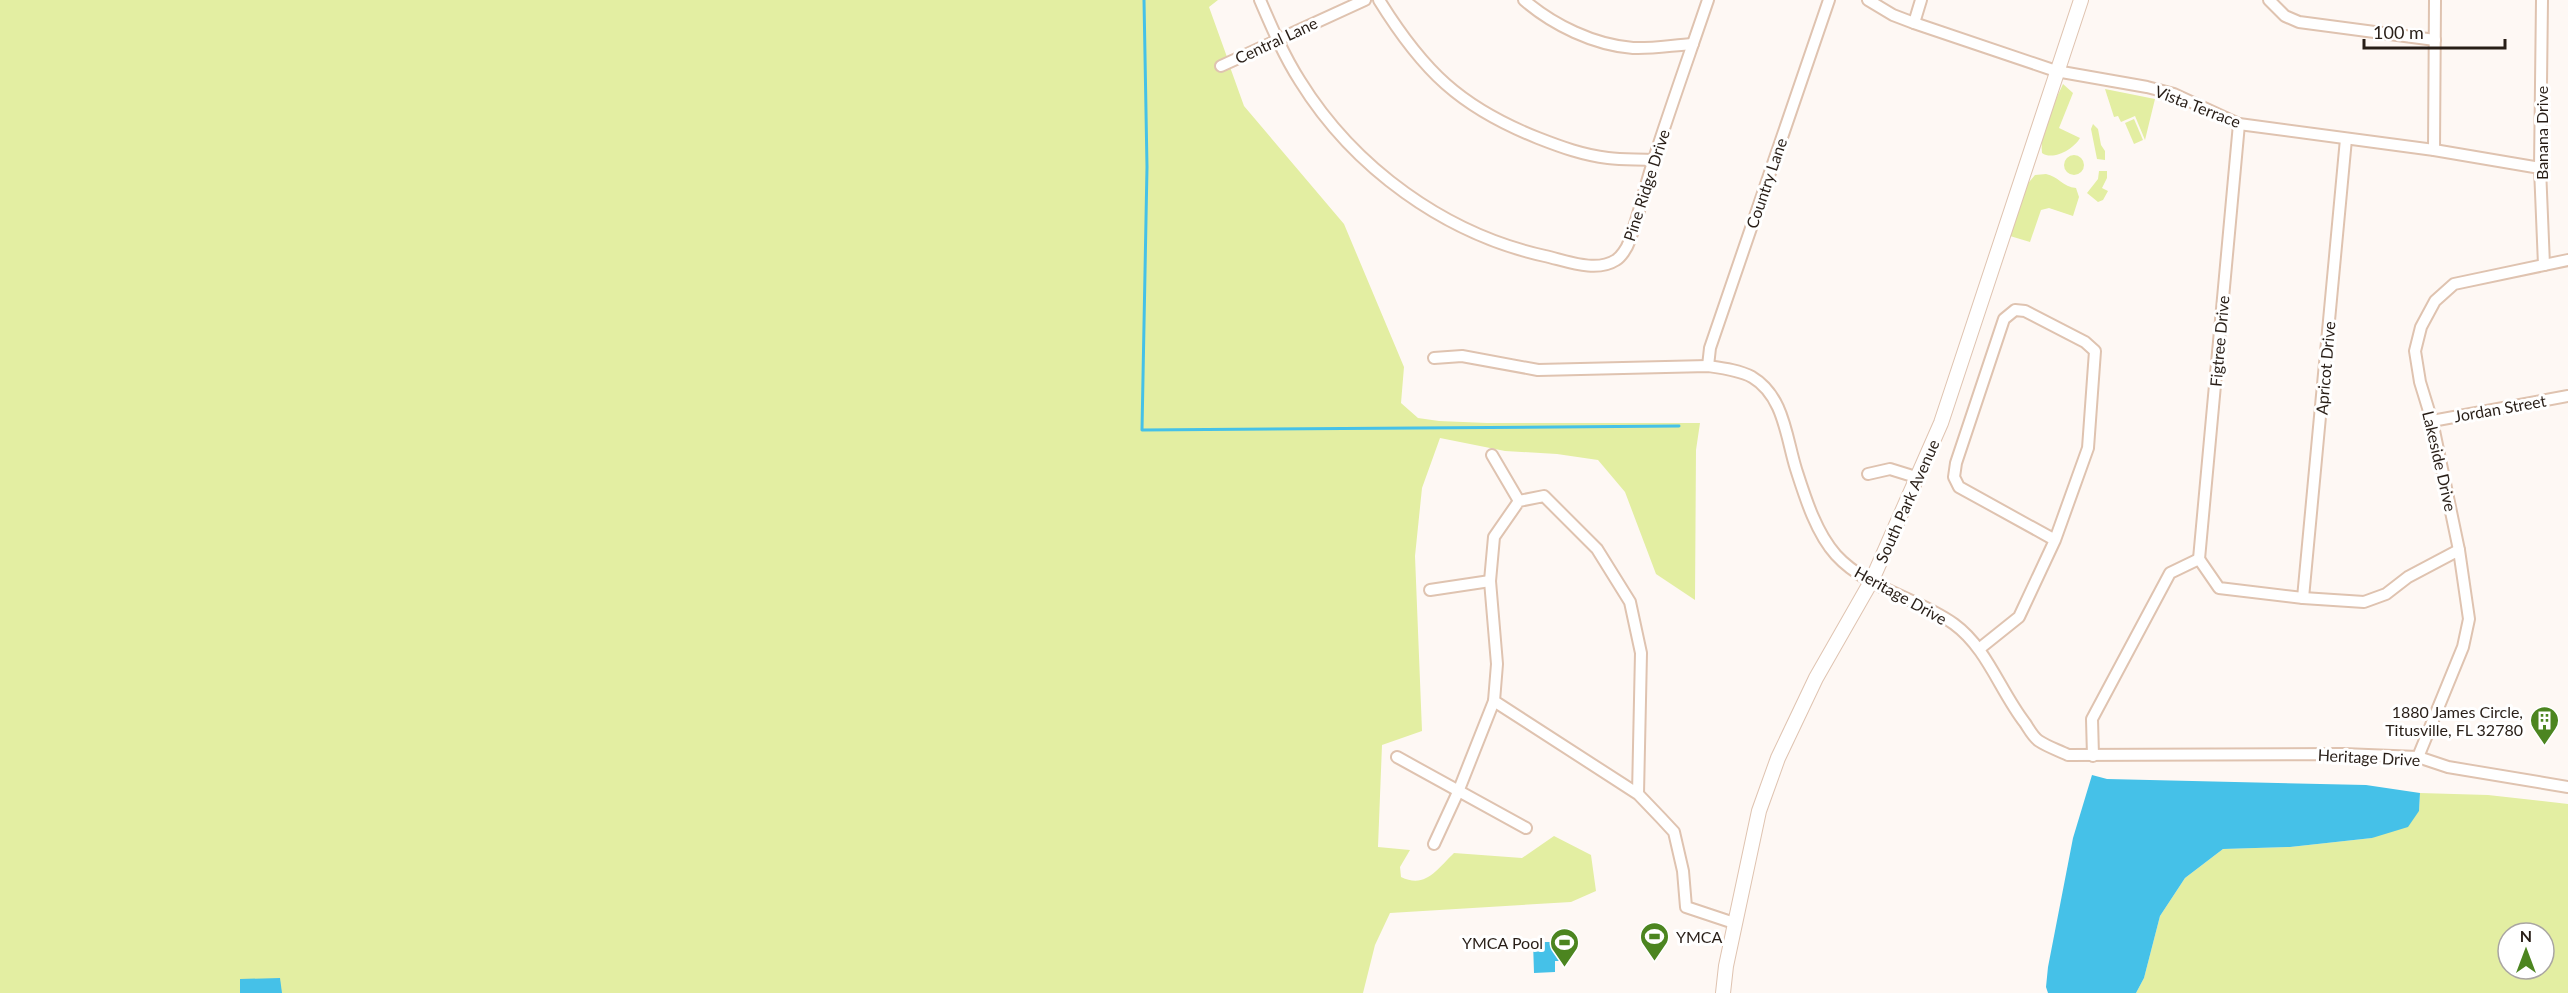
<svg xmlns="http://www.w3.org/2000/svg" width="2568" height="993" font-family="Lato,sans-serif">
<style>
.green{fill:#e3eea2;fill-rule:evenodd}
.water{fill:#45c1e8}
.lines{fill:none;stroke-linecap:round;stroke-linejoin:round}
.stream{stroke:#45c1e8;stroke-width:3}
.minor-casing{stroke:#dfc3b0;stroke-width:14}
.tertiary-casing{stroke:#dfc3b0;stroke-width:16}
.minor{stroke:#fff;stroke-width:10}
.tertiary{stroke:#fff;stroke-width:14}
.labels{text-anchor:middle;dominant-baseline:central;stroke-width:6;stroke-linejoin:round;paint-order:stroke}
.street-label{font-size:16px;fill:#281e17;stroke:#fff}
.poi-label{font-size:16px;fill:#281e17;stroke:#fff;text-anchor:end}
</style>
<rect width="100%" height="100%" fill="#fef8f4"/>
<g class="green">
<path d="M0,0h1218l-9,7 18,50 -12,6 3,9 12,-5 14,39 100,118 60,143 -3,36 17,15 21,3 48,2h213l-4,27 -1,150 -39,-26 -31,-82 -27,-32 -41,-6 -52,-3 -65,-13 -18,50 -7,68 7,175 -40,14 -4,102 32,3 -10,17 1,10c25,12 36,-8 53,-24l68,5 32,-22 37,19 5,36 -25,11 -181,11 -15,32 -12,48h-1363z"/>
<path d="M2063,84l10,9 -14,35 21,10c-6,11 -27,23 -38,15 -2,-24 11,-47 21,-69z"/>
<path d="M2105,89l50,10 -10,41 -10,-24 -14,6 -3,-6 -4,1z"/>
<path d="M2134,119l9,21 -9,4 -9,-21z"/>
<path d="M2093,124l5,5 3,16 4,6v9l-8,-1 -6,-30z"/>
<circle cx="2074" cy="165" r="10"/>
<path d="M2099,171h8v7l-5,10 6,3 -5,9 -5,2 -11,-9 11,-14z"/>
<path d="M2046,174c12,2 17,13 30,14l3,9 -6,19 -24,-8 -8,2 -11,32 -20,-6 14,-48 11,-13z"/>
<path d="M2420,793l68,2 80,9v189h-432l8,-15 16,-62 25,-38 38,-29 67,-2 82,-9 47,-27zM2508,933h36v36h-36z"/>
</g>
<g class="water">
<path d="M2092,775l15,4 259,6 54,8 -1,18 -11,16 -36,11 -82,9 -67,2 -38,29 -25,38 -16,62 -8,15h-88l-2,-6 2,-20 25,-129z"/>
<path d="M1533,942h31l1,19h-10v11l-21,1z"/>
<path d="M280,978l2,15h-42v-14z"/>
</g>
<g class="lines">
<path class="stream" d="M1144,0l3,167 -5,263 537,-4"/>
<defs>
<g id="minor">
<path d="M1260,0c12,28 24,56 40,81 54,87 145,153 245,175 22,5 51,17 71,4 5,-3 11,-12 13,-18 10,-27 16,-56 25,-83 17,-53 36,-106 54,-159"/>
<path d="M1379,0c44,71 81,107 159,138 23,9 45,17 70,20 15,2 30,1 46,2"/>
<path d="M1524,0c29,25 70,45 109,48 19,1 41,-3 60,-4"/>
<path d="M1868,0l25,15 21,8 142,48 91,16 27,7 65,30 195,26 106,18"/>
<path d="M2269,0l16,16 14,6 136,18"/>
<path d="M2542,0l-2,168 4,97"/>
<path d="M1914,23l7,-23"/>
<path d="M1221,66l144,-66"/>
<path d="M2434,150l1,-150"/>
<path d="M1434,358l28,-2 76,14 170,-4c14,2 31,4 44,11 32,19 34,60 44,92 9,28 20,64 40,86 31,34 82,43 118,69 33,24 46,67 71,99 4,6 8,14 14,18 9,6 19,9 29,14l275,-1 75,3 30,10 120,20"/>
<path d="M1708,366l2,-18 119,-348"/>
<path d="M2432,421l136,-25"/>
<path d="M1492,455l27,46"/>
<path d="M1868,474l22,-5 29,9"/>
<path d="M2199,559l40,-435"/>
<path d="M1430,590l60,-9"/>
<path d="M2303,598l43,-459"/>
<path d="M1979,649l40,-32 36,-77 33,-92 7,-97 -10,-9 -60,-31 -10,-1 -11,9 -48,144 -2,14 5,10 96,53"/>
<path d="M2093,756l-1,-37 78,-146 29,-14 20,29 84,10 61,4 22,-8 22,-17 51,-27"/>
<path d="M1397,757l129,71"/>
<path d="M2418,757l45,-110 6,-28 -10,-69 -27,-129 -12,-39 -5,-31 6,-24 14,-26 19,-17 114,-24"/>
<path d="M1638,794l3,-141 -11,-51 -33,-53 -53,-53 -25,5 -25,36 -4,44 7,83 -3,37 144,93 23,24 13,14 9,39 3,36 48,16"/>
<path d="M1434,844l24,-52 36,-91"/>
</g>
<path id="tertiary" d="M1723,993l3,-27 33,-155 19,-53 38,-80 56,-98 69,-157 140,-423"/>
</defs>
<use href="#minor" class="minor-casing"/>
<use href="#tertiary" class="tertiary-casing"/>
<use href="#minor" class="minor"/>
<use href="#tertiary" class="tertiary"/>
</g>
<defs>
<symbol id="building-pin" viewBox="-11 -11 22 30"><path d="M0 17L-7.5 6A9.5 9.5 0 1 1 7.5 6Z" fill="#4c8520" stroke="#fff"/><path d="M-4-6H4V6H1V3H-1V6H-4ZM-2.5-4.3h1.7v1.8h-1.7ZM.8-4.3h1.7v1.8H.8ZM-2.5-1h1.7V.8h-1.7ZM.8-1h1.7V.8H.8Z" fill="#fff"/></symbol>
<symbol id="stadium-pin" viewBox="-11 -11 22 30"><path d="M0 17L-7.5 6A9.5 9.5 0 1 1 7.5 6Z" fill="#4c8520" stroke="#fff"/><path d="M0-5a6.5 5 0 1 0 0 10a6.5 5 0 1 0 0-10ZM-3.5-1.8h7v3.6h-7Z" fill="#fff"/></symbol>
</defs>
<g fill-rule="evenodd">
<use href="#building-pin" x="2528" y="704" width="33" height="45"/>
<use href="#stadium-pin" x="1638" y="920" width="33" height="45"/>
<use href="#stadium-pin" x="1548" y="926" width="33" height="45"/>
</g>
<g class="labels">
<g class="street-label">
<text transform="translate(1276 40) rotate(-25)">Central Lane</text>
<text transform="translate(2198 106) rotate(21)">Vista Terrace</text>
<text transform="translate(2541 133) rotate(-90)">Banana Drive</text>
<text transform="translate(1766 183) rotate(-71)">Country Lane</text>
<text transform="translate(1646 185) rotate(-72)">Pine Ridge Drive</text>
<text transform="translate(2219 341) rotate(-85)">Figtree Drive</text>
<text transform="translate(2325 368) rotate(-85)">Apricot Drive</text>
<text transform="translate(2500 408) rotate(-10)">Jordan Street</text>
<text transform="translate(2440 461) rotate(77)">Lakeside Drive</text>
<text transform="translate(1907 501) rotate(-66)">South Park Avenue</text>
<text transform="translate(1901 595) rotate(29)">Heritage Drive</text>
<text transform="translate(2369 757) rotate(3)">Heritage Drive</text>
</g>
<g class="poi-label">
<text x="2523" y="711">1880 James Circle,<tspan x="2523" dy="18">Titusville, FL 32780</tspan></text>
<text x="1676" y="936" text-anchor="start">YMCA</text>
<text x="1543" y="942">YMCA Pool</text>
</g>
</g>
<g transform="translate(2526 951)"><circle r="28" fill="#ffffff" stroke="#a9a5a2" stroke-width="1.5"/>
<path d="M0-4.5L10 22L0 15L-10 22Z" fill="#4c8520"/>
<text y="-9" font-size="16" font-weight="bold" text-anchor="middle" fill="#281e17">N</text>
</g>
<path d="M2364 39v9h141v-9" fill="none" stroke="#281e17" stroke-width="3"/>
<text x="2373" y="39" font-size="18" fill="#281e17" stroke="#ffffff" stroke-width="4.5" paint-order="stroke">100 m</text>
</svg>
